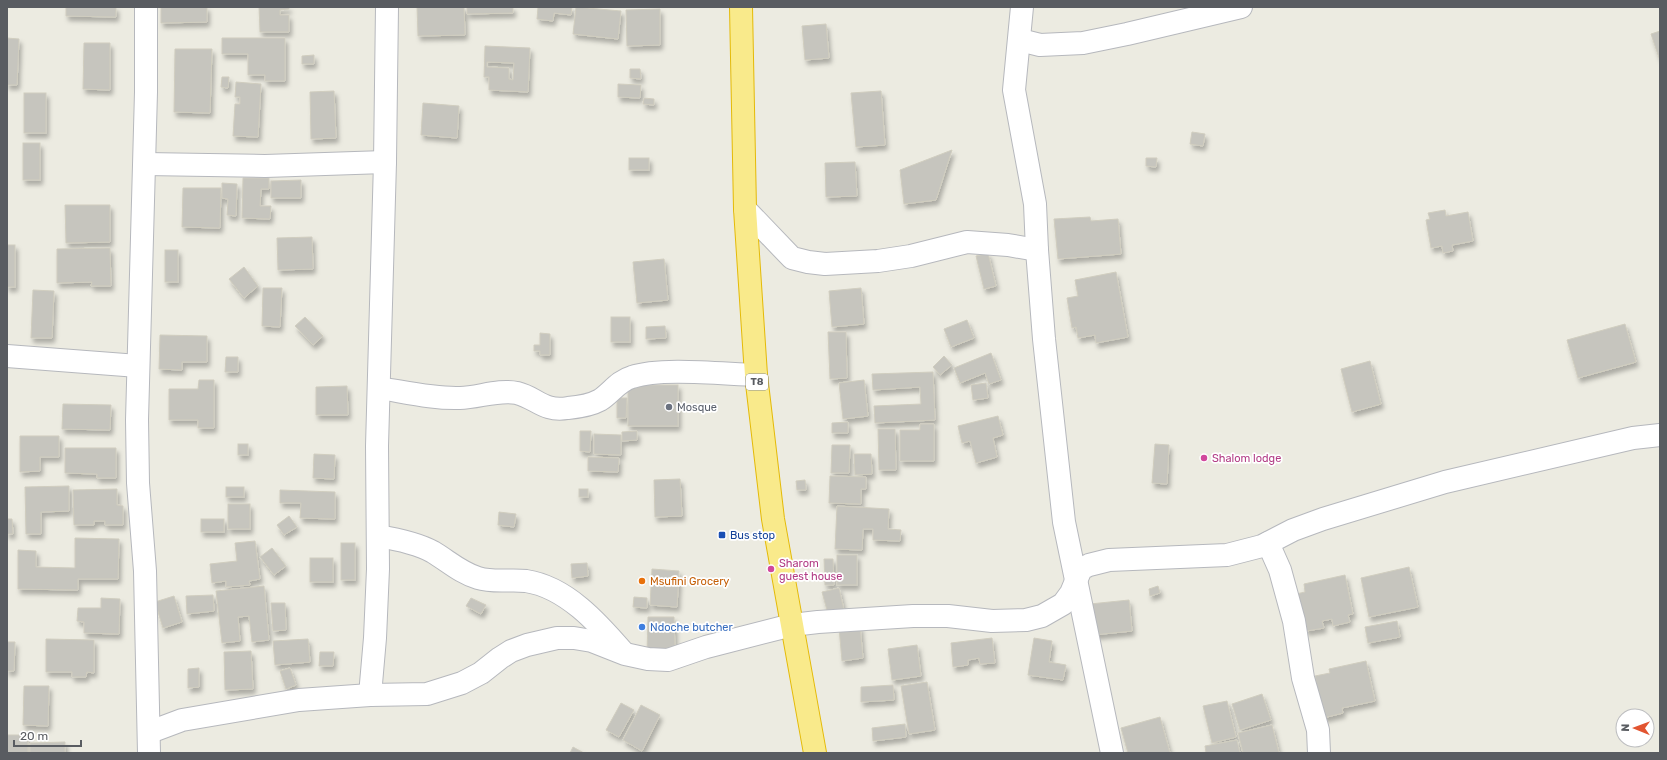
<svg xmlns="http://www.w3.org/2000/svg" width="1667" height="760" font-family="Rubik,sans-serif">
<style>
.building{fill:#c6c5be;stroke:#d0cdbf;fill-rule:evenodd;filter:url(#shadow)}
.lines{fill:none;stroke-linecap:round;stroke-linejoin:round}
.street-casing{stroke:#b6b8bd;stroke-width:24}
.highway-casing{stroke:#e4ba08;stroke-width:24}
.street{stroke:#fff;stroke-width:22}
.highway{stroke:#f9ea8b;stroke-width:22}
.worship-dot{fill:#6b7280;stroke:#fff;stroke-width:1.5}
.hotel-dot{fill:#d1479c;stroke:#fff;stroke-width:1.5}
.transit-dot{fill:#1a4fb4;stroke:#fff;stroke-width:1.5}
.food-dot{fill:#e8710a;stroke:#fff;stroke-width:1.5}
.shop-dot{fill:#3f7fe0;stroke:#fff;stroke-width:1.5}
.labels{text-anchor:middle;dominant-baseline:central;stroke-width:3.5;stroke-linejoin:round;paint-order:stroke}
.shield{fill:#fff;stroke:#8b8d90;stroke-width:1}
.shield-label{font-size:10px;font-weight:bold;fill:#595c61}
.worship-label{font-size:11px;fill:#5b616d;stroke:#fff;text-anchor:start}
.hotel-label{font-size:11px;fill:#b23c85;stroke:#fff;text-anchor:start}
.transit-label{font-size:11px;fill:#164399;stroke:#fff;text-anchor:start}
.food-label{font-size:11px;fill:#c56008;stroke:#fff;text-anchor:start}
.shop-label{font-size:11px;fill:#366cbe;stroke:#fff;text-anchor:start}
</style>
<defs>
<filter id="shadow"><feDropShadow dx="2.5" dy="4.5" stdDeviation="2" flood-color="#0004"/></filter>
</defs>
<rect width="100%" height="100%" fill="#ecebe1"/>
<g class="building">
<path d="M66,7h50v10l-50,-1z"/>
<path d="M161,7h46v15l-46,1z"/>
<path d="M259,7h30v2l-9,1v5h9v17h-29z"/>
<path d="M417,7h47l1,28 -47,1z"/>
<path d="M467,7h46v6l-46,1z"/>
<path d="M538,7h34l-1,8 -17,-2 -1,8 -16,-2z"/>
<path d="M576,7l45,4 -3,28 -45,-5z"/>
<path d="M660,9v36l-33,1 -1,-36z"/>
<path d="M826,24l3,34 -24,2 -3,-34z"/>
<path d="M1660,31v27h-1l-8,-24z"/>
<path d="M7,38l12,1 -2,46h-10z"/>
<path d="M222,38h63v43h-20v-6h-17v-21h-26z"/>
<path d="M84,43h26v47l-27,-1z"/>
<path d="M485,46l45,2 -2,44 -39,-2v-13h-5zM487,62l27,1 -1,17 -4,-1v-11l-22,-1z"/>
<path d="M175,49h37l-2,64 -36,-1z"/>
<path d="M314,55v9h-12v-8z"/>
<path d="M630,69h10l1,10 -11,-1z"/>
<path d="M222,77h7l-1,11 -7,-1z"/>
<path d="M236,82l25,2 -3,53 -25,-1 2,-32h5v-7h-5z"/>
<path d="M618,84l23,1 -1,13 -22,-1z"/>
<path d="M334,91l2,47 -25,1 -1,-47z"/>
<path d="M881,91l4,54 -29,2 -5,-54z"/>
<rect x="24" y="93" width="22" height="40"/>
<path d="M644,98l10,1v6l-11,-1z"/>
<path d="M423,103l36,3 -2,32 -36,-3z"/>
<path d="M1192,132l13,2 -2,12 -13,-2z"/>
<rect x="23" y="143" width="17" height="37"/>
<path d="M952,150l-16,50 -32,4 -4,-34z"/>
<rect x="629" y="158" width="20" height="12"/>
<path d="M1146,158h11l-1,9 -10,-1z"/>
<path d="M855,162l2,34 -31,1 -1,-34z"/>
<path d="M243,178h26v11h-8l-1,17h11l-1,13 -28,-1z"/>
<path d="M301,180v18h-30v-17z"/>
<path d="M222,183l15,1 -1,32 -9,-1 1,-16 -6,-1z"/>
<path d="M183,188h38l-1,40 -38,-1z"/>
<path d="M65,205h45v37l-44,1z"/>
<path d="M1445,210l1,6 22,-4 5,29 -21,4 1,6 -10,2 -1,-7 -11,2 -5,-28 4,-1 -2,-6z"/>
<path d="M1090,217l1,4 27,-2 3,35 -63,5 -4,-40z"/>
<path d="M312,237l1,32 -35,1 -1,-32z"/>
<rect x="7" y="245" width="8" height="42"/>
<path d="M110,248l1,38h-20l1,-4 -35,1v-34z"/>
<rect x="165" y="250" width="13" height="32"/>
<path d="M988,253l8,33 -12,3 -8,-33z"/>
<path d="M664,259l4,41 -31,3 -4,-41z"/>
<path d="M244,267l14,19 -14,12 -15,-19z"/>
<path d="M1116,272l12,65 -32,6 -1,-8 -17,3 -2,-11 -4,1 -5,-30 11,-2 -3,-16z"/>
<path d="M263,288h19l-2,39 -18,-1z"/>
<path d="M861,288l3,36 -32,3 -3,-36z"/>
<path d="M33,290l21,1 -2,47h-21z"/>
<path d="M305,317l18,19 -10,9 -18,-19z"/>
<rect x="611" y="317" width="19" height="25"/>
<path d="M967,320l7,18 -23,9 -7,-18z"/>
<path d="M1625,324l11,38 -58,16 -11,-38z"/>
<path d="M665,326l1,12 -20,1v-12z"/>
<path d="M828,332h18l1,46 -17,1z"/>
<path d="M540,333l10,1v21h-10v-4h-6v-6h6z"/>
<path d="M160,335l47,1v26h-25v8l-23,-1z"/>
<path d="M991,353l10,27 -12,4 -4,-11 -25,10 -6,-15z"/>
<path d="M944,356l8,9 -12,10 -7,-8z"/>
<path d="M226,357h12v15h-13z"/>
<path d="M1370,361l11,43 -29,8 -11,-43z"/>
<path d="M933,372l2,48 -60,3 -1,-17 47,-2 -1,-17 -47,3 -1,-16z"/>
<path d="M199,380h15v48h-16v-8h-29v-31h29z"/>
<path d="M864,380l4,36 -25,3 -4,-36z"/>
<path d="M986,383l2,15 -15,2 -2,-15z"/>
<rect x="628" y="385" width="50" height="41"/>
<path d="M347,386l1,29h-32v-28z"/>
<path d="M617,398h10l-1,20h-9z"/>
<path d="M63,404l48,1 -1,25 -48,-1z"/>
<path d="M998,416l5,19 -10,3 4,19 -21,6 -6,-22 -8,2 -4,-17z"/>
<path d="M848,422v11h-16v-10z"/>
<path d="M920,424h14v37h-34v-31h20z"/>
<path d="M878,429h17l1,41h-17z"/>
<path d="M580,431h11l-1,21 -10,-1z"/>
<path d="M637,431v9l-15,1v-9z"/>
<path d="M594,434l27,1v20l-27,-1z"/>
<path d="M20,436h39v21h-19v14l-20,1z"/>
<rect x="238" y="444" width="10" height="11"/>
<path d="M1155,444l14,1 -2,39 -15,-1z"/>
<path d="M832,445h18l-1,28h-18z"/>
<path d="M65,448h51v30h-19v-4l-32,-1z"/>
<path d="M314,454l21,1 -1,24 -21,-1z"/>
<path d="M854,454h17l1,20 -17,1z"/>
<path d="M588,457l31,1 -1,14 -30,-1z"/>
<path d="M830,476l36,1v12h-5v15l-32,-1z"/>
<path d="M680,479l2,37 -27,1 -1,-37z"/>
<path d="M805,480l1,10h-9l-1,-9z"/>
<path d="M69,486v25l-28,1v22h-15l-1,-47z"/>
<rect x="226" y="487" width="18" height="10"/>
<path d="M117,489v16l6,1v19h-18v-4h-11v4h-20l-1,-35z"/>
<rect x="579" y="489" width="9" height="8"/>
<path d="M280,490l55,2v27l-35,-1 1,-15h-21z"/>
<rect x="228" y="504" width="22" height="25"/>
<path d="M837,506l52,3 -1,20 13,1 -1,11 -27,-1v-11h-10l-1,21 -27,-1z"/>
<path d="M499,512l17,2 -2,13 -16,-2z"/>
<path d="M289,516l8,11 -13,8 -7,-10z"/>
<path d="M7,519h5l1,15h-6z"/>
<rect x="201" y="519" width="23" height="13"/>
<path d="M75,538l44,1 -1,40h-40v11l-60,-1v-39l18,1v16l39,1z"/>
<path d="M255,541l5,38 -11,2 1,4 -24,2v-6l-14,2 -2,-19 27,-3 -2,-18z"/>
<rect x="341" y="543" width="14" height="37"/>
<path d="M272,548l14,18 -12,9 -14,-18z"/>
<rect x="837" y="555" width="20" height="30"/>
<rect x="310" y="558" width="23" height="24"/>
<path d="M824,559h9l1,26h-9z"/>
<path d="M587,563l1,13 -16,2 -1,-14z"/>
<path d="M1409,567l9,40 -49,10 -8,-39z"/>
<path d="M652,569l27,2 -2,36 -27,-2z"/>
<path d="M1345,575l8,39 -5,1 2,7 -17,4 -1,-7 -10,2 2,7 -18,3 -10,-37 9,-2 -1,-8z"/>
<path d="M264,586l5,54 -17,2 -3,-26 -11,1 2,24 -18,2 -6,-52z"/>
<path d="M1158,586l2,7 -10,3 -1,-7z"/>
<path d="M839,588l5,22 -16,4 -6,-22z"/>
<path d="M213,595l1,16 -27,3 -1,-18z"/>
<path d="M174,596l8,26 -19,6 -8,-26z"/>
<path d="M634,597l13,1v10l-14,-1z"/>
<path d="M101,598l19,1 -1,35 -35,-1v-11l-7,-1 1,-13h23z"/>
<path d="M471,598l15,7 -5,9 -15,-8z"/>
<path d="M1129,600l3,31 -39,4 -3,-31z"/>
<path d="M271,603h14l1,27 -13,1z"/>
<path d="M648,617h26l1,34 -28,1z"/>
<path d="M1397,621l3,16 -32,6 -3,-16z"/>
<path d="M860,626l3,32 -21,3 -3,-33z"/>
<path d="M992,638l3,25 -15,1 -1,-6 -11,2v5l-15,2 -2,-24z"/>
<path d="M1034,638l18,3 -3,21 17,3 -3,15 -35,-5z"/>
<path d="M46,639l48,1v33l-7,-1 -1,5h-14v-5h-26z"/>
<path d="M308,639l2,23 -35,3 -2,-24z"/>
<path d="M7,642h8l-1,29h-7z"/>
<path d="M917,645l4,31 -29,4 -4,-31z"/>
<path d="M251,651l2,38 -28,1 -1,-38z"/>
<path d="M320,652h14l-1,14h-14z"/>
<path d="M1366,661l9,40 -33,7 1,5 -20,5 -8,-42 15,-3 -1,-4z"/>
<path d="M199,668v19l-11,1v-19z"/>
<path d="M290,668l6,17 -10,4 -6,-18z"/>
<path d="M927,682l8,48 -26,4 -8,-48z"/>
<path d="M893,685l1,15 -33,2v-15z"/>
<path d="M24,686h25l-1,40 -25,-1z"/>
<path d="M1262,694l9,26 -31,10 -8,-26z"/>
<path d="M1227,701l9,36 -24,6 -9,-37z"/>
<path d="M621,703l13,7 -15,27 -13,-7z"/>
<path d="M641,705l19,10 -18,36 -19,-11z"/>
<path d="M1160,717l10,36h-42l-7,-25z"/>
<path d="M905,724l1,13 -33,4 -1,-13z"/>
<path d="M1272,725l7,28h-36l-5,-20z"/>
<rect x="7" y="735" width="21" height="18"/>
<path d="M1237,740l3,13h-34l-1,-7z"/>
<path d="M65,742v11h-35v-10z"/>
<path d="M573,747l11,6h-14z"/>
</g>
<g class="lines">
<defs>
<g id="street">
<path d="M146,7v85l-9,328 1,63 7,88 4,182"/>
<path d="M1022,7l-8,83 21,114 2,46 7,89 20,183 48,231"/>
<path d="M1020,40l20,5 43,-2 44,-9 114,-27"/>
<path d="M145,164l120,2 120,-4"/>
<path d="M745,209l47,49 16,4 17,2 53,-3 33,-5 56,-14 41,3 29,5"/>
<path d="M7,356l131,10"/>
<path d="M379,388c26,4 54,11 81,10 18,0 38,-9 57,-5 20,5 26,19 51,15 11,-1 23,-3 32,-8 11,-7 18,-19 32,-23 29,-10 91,-3 124,-2"/>
<path d="M378,536c18,3 39,7 55,16 15,9 28,21 45,26 16,5 32,1 48,3 40,6 72,42 97,71"/>
<path d="M1268,543l12,27 14,51 9,57 15,52 1,23"/>
<path d="M370,695l5,-57 3,-69 -1,-123 8,-284 2,-155"/>
<path d="M150,732l32,-12 117,-20 71,-5 57,-1 35,-11 19,-10 19,-15 11,-7 16,-6 30,-7h17l18,3 33,13 23,5 20,1 38,-13 86,-22 26,-3 95,-6h35l44,5 34,-1 16,-4 21,-12 8,-11 10,-24 8,-4 20,-5 118,-5 35,-9 31,-16 30,-11 122,-37 188,-44 27,-3"/>
</g>
<path id="highway" d="M741,7l4,202 11,166 17,144 42,234"/>
</defs>
<use href="#street" class="street-casing"/>
<use href="#highway" class="highway-casing"/>
<use href="#street" class="street"/>
<use href="#highway" class="highway"/>
</g>
<circle class="worship-dot" cx="669" cy="407" r="4"/>
<g class="hotel-dot">
<circle cx="1204" cy="458" r="4"/>
<circle cx="771" cy="569" r="4"/>
</g>
<rect class="transit-dot" x="718" y="531" width="8" height="8" rx="2"/>
<circle class="food-dot" cx="642" cy="581" r="4"/>
<circle class="shop-dot" cx="642" cy="627" r="4"/>
<g class="labels">
<rect class="shield" x="746" y="374" width="22" height="16" rx="3"/>
<g class="shield-label">
<text x="757" y="382">T8</text>
</g>
<g class="worship-label">
<text x="677" y="407">Mosque</text>
</g>
<g class="hotel-label">
<text x="1212" y="458">Shalom lodge</text>
<text x="779" y="563">Sharom<tspan x="779" dy="13">guest house</tspan></text>
</g>
<g class="transit-label">
<text x="730" y="535">Bus stop</text>
</g>
<g class="food-label">
<text x="650" y="581">Msufini Grocery</text>
</g>
<g class="shop-label">
<text x="650" y="627">Ndoche butcher</text>
</g>
</g>
<rect width="1667" height="760" fill="none" stroke="#595c61" stroke-width="16"/>
<g transform="translate(1635 728) rotate(271)"><circle r="19" fill="#ffffff" stroke="#bdbec0"/>
<path d="M0-3L7 15L0 10L-7 15Z" fill="#e25430"/>
<text y="-6" font-size="11" font-weight="bold" text-anchor="middle" fill="#595c61">N</text>
</g>
<path d="M14 740v6h67v-6" fill="none" stroke="#595c61" stroke-width="2"/>
<text x="20" y="740" font-size="12" fill="#595c61" stroke="#ffffff" stroke-width="3" paint-order="stroke">20 m</text>
</svg>
